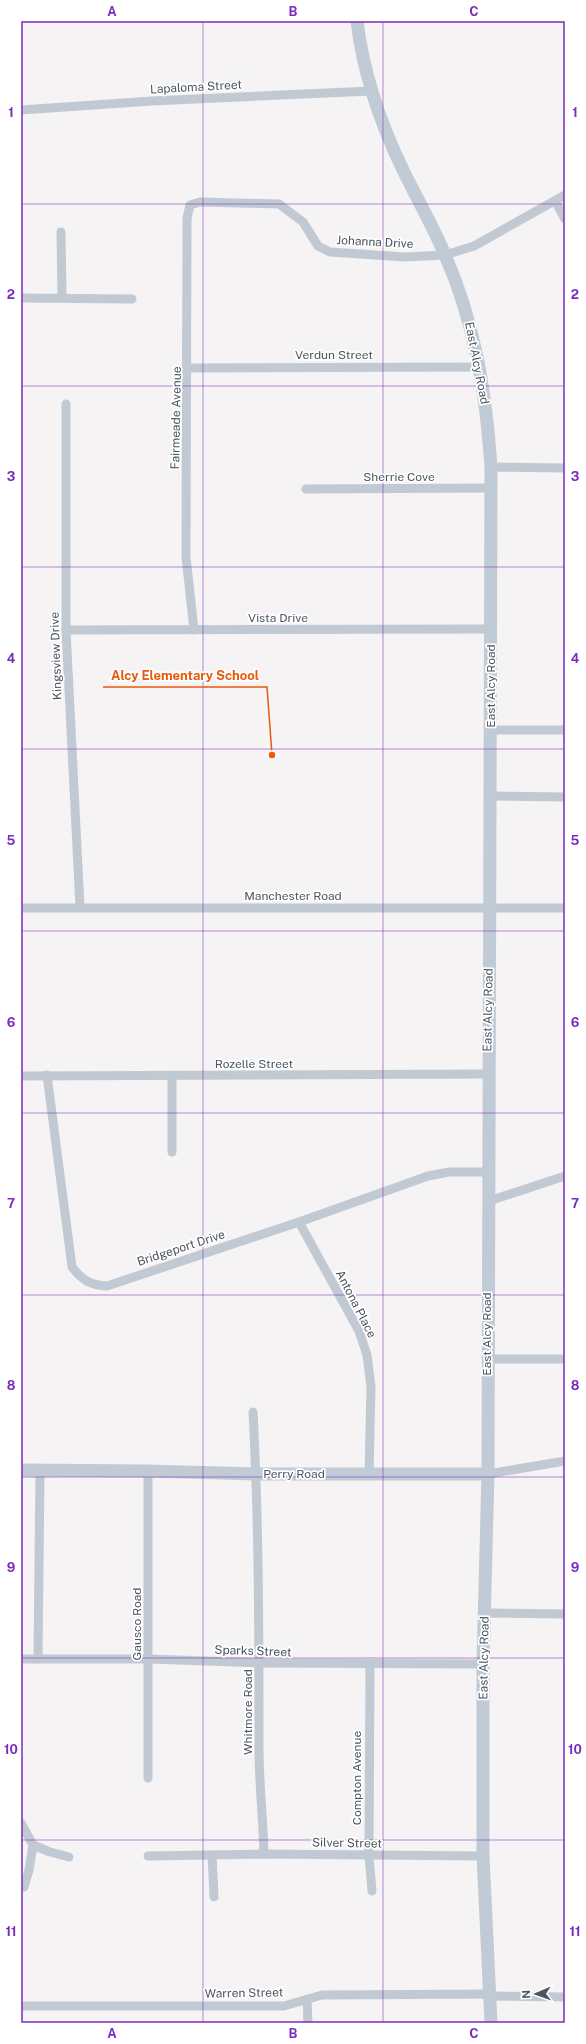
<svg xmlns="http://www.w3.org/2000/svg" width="586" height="2044" font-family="'Public Sans',sans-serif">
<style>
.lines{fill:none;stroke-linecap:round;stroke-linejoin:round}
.street{stroke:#c1cad2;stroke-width:9}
.secondary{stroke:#c1cbd6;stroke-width:13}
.grid{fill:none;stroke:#7b2cbf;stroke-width:1;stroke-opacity:0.55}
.labels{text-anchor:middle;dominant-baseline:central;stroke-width:3.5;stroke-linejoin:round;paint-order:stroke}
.street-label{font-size:12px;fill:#4a5661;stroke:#fff}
.leader{fill:none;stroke:#e8590c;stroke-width:1.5}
.callout-dot{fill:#e8590c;stroke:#fff;stroke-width:1.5}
.callout-label{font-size:13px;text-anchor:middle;font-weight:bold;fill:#e8590c;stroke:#fff;stroke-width:3.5;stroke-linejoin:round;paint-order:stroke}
.neatline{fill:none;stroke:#7b2cbf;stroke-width:1.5}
.grid-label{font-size:13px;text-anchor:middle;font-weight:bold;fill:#7b2cbf}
</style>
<rect width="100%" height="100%" fill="#f5f3f3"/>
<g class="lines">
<g class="street">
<path d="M21,110l131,-9 219,-10"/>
<path d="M555,201l10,18"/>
<path d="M61,232l1,65"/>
<path d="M21,298l111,1"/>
<path d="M188,368l292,-1"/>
<path d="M66,404v226l14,277"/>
<path d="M491,467l74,1"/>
<path d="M306,489l185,-1"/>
<path d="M66,630l424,-1"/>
<path d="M194,630l-8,-73 1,-339 3,-13 10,-3 79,2 24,18 15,24 12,6 75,5 40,-2 29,-9 91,-51"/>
<path d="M491,730h74"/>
<path d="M491,796l74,1"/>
<path d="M21,908h544"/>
<path d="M47,1075l25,192c10,13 18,18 35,19l192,-64 129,-46 21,-4h39"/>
<path d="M21,1076l467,-2"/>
<path d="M172,1152v-75"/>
<path d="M489,1201l76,-25"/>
<path d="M299,1222l60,109 8,24 4,32 -2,87"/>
<path d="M487,1359h78"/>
<path d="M253,1412c6,112 6,224 6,336 0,35 4,70 5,106"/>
<path d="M148,1471v307"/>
<path d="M488,1474l77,-13"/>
<path d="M484,1613l81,1"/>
<path d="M21,1659h128l111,4 223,1"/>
<path d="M38,1659l2,-189"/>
<path d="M370,1665l-1,191 3,35"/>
<path d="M21,1823l12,22 -4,25 -5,17"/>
<path d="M33,1845l17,7 19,5"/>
<path d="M212,1855l2,42"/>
<path d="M148,1856l116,-2 219,2"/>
<path d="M490,1996l75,1"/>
<path d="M307,1999l1,24"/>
<path d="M21,2006h263l38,-11 169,-1"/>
</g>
<g class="secondary">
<path d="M357,21c6,51 23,101 45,147 14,29 31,58 43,87 30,68 41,139 46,212l-3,1007 -5,190v192l8,167"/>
<path d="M21,1470l127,1 108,3h232"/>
</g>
</g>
<path class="grid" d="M203,21v2002M383,21v2002M21,204h544M21,386h544M21,567h544M21,749h544M21,931h544M21,1113h544M21,1295h544M21,1477h544M21,1658h544M21,1840h544"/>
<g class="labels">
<g class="street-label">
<text transform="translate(196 87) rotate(-3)">Lapaloma Street</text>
<text transform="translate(375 242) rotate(3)">Johanna Drive</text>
<text x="334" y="355">Verdun Street</text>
<text transform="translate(477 363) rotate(79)">East Alcy Road</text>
<text transform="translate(176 418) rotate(-89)">Fairmeade Avenue</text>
<text x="399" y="477">Sherrie Cove</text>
<text x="278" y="618">Vista Drive</text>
<text transform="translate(56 656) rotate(-92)">Kingsview Drive</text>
<text transform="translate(491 686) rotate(-90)">East Alcy Road</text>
<text x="293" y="896">Manchester Road</text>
<text transform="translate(488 1010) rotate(-89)">East Alcy Road</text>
<text x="254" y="1064">Rozelle Street</text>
<text transform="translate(181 1248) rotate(-18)">Bridgeport Drive</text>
<text transform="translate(356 1304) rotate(63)">Antona Place</text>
<text transform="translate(487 1334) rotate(-90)">East Alcy Road</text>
<text x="294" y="1474">Perry Road</text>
<text transform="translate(137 1624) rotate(-90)">Gausco Road</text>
<text transform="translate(253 1651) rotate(2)">Sparks Street</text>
<text transform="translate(484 1658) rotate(-89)">East Alcy Road</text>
<text transform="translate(248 1712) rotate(-90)">Whitmore Road</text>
<text transform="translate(357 1778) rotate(-90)">Compton Avenue</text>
<text transform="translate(347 1843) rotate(1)">Silver Street</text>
<text transform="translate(244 1993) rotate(-1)">Warren Street</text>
</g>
</g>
<path class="leader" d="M272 755L267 687H103"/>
<circle class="callout-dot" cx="272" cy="755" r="4"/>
<g class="callout-label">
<text x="185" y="680">Alcy Elementary School</text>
</g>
<rect width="586" height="2044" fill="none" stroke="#ffffff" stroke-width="44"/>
<g transform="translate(536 1994) rotate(268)" stroke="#ffffff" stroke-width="3" paint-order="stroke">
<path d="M0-3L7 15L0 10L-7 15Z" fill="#4a5661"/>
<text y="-6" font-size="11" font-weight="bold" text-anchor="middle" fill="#4a5661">N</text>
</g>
<rect x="22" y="22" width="542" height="2000" class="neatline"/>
<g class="grid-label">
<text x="112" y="16">A</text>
<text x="293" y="16">B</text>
<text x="474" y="16">C</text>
<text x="11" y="117">1</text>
<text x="575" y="117">1</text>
<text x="11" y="299">2</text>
<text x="575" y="299">2</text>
<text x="11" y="481">3</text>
<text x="575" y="481">3</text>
<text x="11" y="663">4</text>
<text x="575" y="663">4</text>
<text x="11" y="845">5</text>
<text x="575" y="845">5</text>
<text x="11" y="1027">6</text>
<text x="575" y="1027">6</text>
<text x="11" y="1208">7</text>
<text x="575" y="1208">7</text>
<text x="11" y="1390">8</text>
<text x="575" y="1390">8</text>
<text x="11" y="1572">9</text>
<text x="575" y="1572">9</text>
<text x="11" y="1754">10</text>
<text x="575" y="1754">10</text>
<text x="11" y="1936">11</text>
<text x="575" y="1936">11</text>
<text x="112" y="2038">A</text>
<text x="293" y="2038">B</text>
<text x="474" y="2038">C</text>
</g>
</svg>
